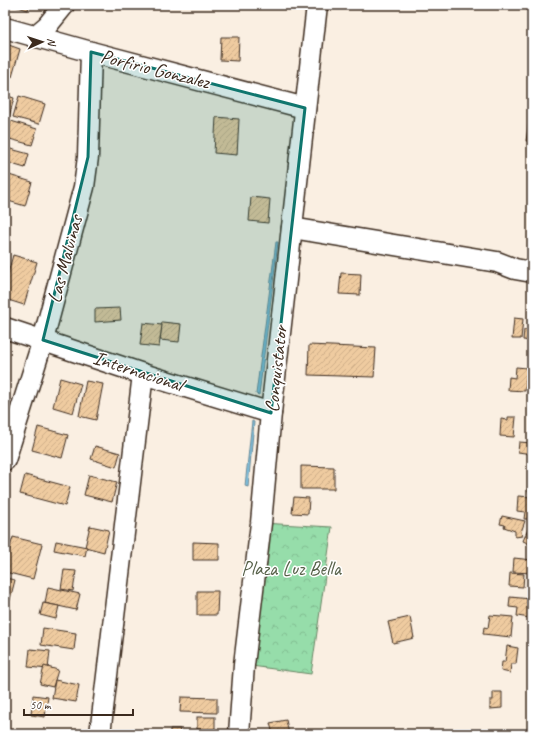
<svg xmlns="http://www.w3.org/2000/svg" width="537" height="739" font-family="Caveat,sans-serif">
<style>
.park{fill:url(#park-crowns);stroke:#688464}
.water{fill:#81c3e2;stroke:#658694}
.building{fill:url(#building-hatch);stroke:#3b2a1e}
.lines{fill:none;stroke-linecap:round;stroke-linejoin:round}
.minor-casing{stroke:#3b2a1e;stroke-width:23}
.minor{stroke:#fff;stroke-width:20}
.marked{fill:#0f766e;fill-opacity:0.2;stroke:#0f766e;stroke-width:3;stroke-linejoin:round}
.labels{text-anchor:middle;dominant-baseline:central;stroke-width:3;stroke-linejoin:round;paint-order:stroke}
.street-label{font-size:20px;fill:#3b2a1e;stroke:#fff}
.park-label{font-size:20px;fill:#566048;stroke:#fff}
</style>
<defs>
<pattern id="park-crowns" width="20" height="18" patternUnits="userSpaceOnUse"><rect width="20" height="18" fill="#96ddaa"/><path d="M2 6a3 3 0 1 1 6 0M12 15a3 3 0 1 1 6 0" fill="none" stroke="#82be92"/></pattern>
<pattern id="building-hatch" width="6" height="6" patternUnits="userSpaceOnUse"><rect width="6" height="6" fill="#efcba0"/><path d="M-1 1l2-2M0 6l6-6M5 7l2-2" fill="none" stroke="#ceae89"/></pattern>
</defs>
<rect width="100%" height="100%" fill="#faefe2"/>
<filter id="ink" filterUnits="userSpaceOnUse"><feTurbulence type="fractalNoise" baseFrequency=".025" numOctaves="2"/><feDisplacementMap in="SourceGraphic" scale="8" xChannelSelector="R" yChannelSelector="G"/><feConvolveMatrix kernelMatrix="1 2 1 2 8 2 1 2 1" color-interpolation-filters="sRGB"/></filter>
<g filter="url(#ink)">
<path class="park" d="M261,523l71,4 -21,147 -67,-9z"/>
<g class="water">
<path d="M276,242h2l-19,153 -3,-1z"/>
<path d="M252,421l2,1 -6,65 -3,-1z"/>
</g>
<g class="building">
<path d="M11,5h19l-2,5z"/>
<path d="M221,37h18l-1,24 -18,-1z"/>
<path d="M6,44l14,5 -8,28 -7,-2z"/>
<path d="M5,95l9,3 -6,23h-3z"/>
<path d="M19,96l26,8 -6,20 -26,-7z"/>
<path d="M531,107h1v34h-6z"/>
<path d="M216,117l23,2 -2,36 -23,-2z"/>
<path d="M11,121l26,8 -5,16 -26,-7z"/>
<path d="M7,148l22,6 -4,14 -20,-6z"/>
<path d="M9,175l23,7 -7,24 -20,-6v-11z"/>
<path d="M251,197l19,2 -2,24 -19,-2z"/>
<path d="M13,255l24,7 -13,43 -19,-6v-15z"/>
<path d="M341,273l20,1 -1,21 -21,-1z"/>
<path d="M120,308l1,12 -26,2v-13z"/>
<path d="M514,318l9,1 -2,20h-9z"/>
<path d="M162,322l19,2 -2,18 -19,-2z"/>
<path d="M143,323l19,2 -3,22 -19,-2z"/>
<path d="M524,330l8,1 -1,10 -8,-1z"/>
<path d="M309,345l67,3 -2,29 -66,-2z"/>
<path d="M516,367l11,1 -2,23 -17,-1 1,-13 6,1z"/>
<path d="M60,378l21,6 -8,29 -20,-6z"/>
<path d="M86,381l17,3 -7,36 -17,-4z"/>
<path d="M529,382h3v10h-4z"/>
<path d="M508,417h8l-2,20 -14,-1 1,-17 7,1z"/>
<path d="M38,427l30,8 -6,23 -30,-8z"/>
<path d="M519,442l13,1v11l-14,-2z"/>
<path d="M95,446l25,7 -4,14 -25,-8z"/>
<path d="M301,466l33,1v22h-33z"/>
<path d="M530,467h2v26l-4,-1z"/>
<path d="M25,475l45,12 -5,19 -45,-12z"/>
<path d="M89,475l28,7 -5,20 -28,-7z"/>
<path d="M518,496l14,1v22h-8l1,-7 -8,-1z"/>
<path d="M294,497l15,1 -1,16 -16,-1z"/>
<path d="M502,516l23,5 -4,11 1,4 -7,1v-6l-11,-4 1,-2 -5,-1z"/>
<path d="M531,522h1v23l-9,-4z"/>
<path d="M90,526l19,4 -5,22 -19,-5z"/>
<path d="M13,537l29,7 -9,35 -28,-7v-7z"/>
<path d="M56,541l31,6 -2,9 -31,-6z"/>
<path d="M193,542l26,1v17h-26z"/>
<path d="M514,558l18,2v13l-19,-1z"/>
<path d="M64,570l12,1 -3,20 -12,-2z"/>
<path d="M510,573l14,1 -1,13 -14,-1z"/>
<path d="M5,578l10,2 -10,39z"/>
<path d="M48,587l32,7 -4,16 -31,-7z"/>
<path d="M197,591h21l-1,24h-20z"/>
<path d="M510,597l21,2 -1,19 -13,-2 1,-8 -9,-1z"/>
<path d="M43,603l16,3 -3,13 -16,-4z"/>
<path d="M490,615l23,2 -2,20 -28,-3 1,-7 4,1z"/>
<path d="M410,617l4,21 -21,5 -5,-21z"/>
<path d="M43,628l33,5 -2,17 -33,-5z"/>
<path d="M507,646l11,2 -2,16h-5l-1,9 -9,-2 1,-9h3z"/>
<path d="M30,649l20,2 -2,18 -20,-2z"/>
<path d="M44,666l14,4 -5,17 -13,-3z"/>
<path d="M55,680l24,5 -3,17 -24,-4z"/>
<path d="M493,692h9v16l-12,1v-9h3z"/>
<path d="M33,695l15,2 -3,20 -14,-2z"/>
<path d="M181,697l36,1v15l-37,-1z"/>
<rect x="197" y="717" width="18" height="12"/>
<path d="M286,720l3,14h-16l-3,-11z"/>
<path d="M170,729h10l-1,5h-9z"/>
</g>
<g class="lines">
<defs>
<g id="minor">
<path d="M5,28l86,24 214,56"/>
<path d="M34,37l13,-11 17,-21"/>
<path d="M292,228l205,34 18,7 17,3"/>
<path d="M5,328l138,46 128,39"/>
<path d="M5,460l38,-120 41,-153 4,-30 3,-105"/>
<path d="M100,734l43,-360"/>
<path d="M239,734l5,-69 17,-142 10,-110 46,-408"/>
</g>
</defs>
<use href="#minor" class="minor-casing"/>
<use href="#minor" class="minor"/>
</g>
</g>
<path class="marked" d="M91,52l214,56 -34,305 -228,-73 45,-183z"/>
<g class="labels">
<g class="street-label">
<text transform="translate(155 69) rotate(14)">Porfirio Gonzalez</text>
<text transform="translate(65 259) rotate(-75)">Las Malvinas</text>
<text transform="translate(276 369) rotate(-84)">Conquistator</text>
<text transform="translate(138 371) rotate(18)">Internacional</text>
</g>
<g class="park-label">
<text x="291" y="568">Plaza Luz Bella</text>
</g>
</g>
<rect width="537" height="739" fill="none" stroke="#fff" stroke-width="20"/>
<rect x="10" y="10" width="517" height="719" fill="none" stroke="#3b2a1e" stroke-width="1.5" filter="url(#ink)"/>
<g transform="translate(42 42) rotate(87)" stroke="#ffffff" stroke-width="3" paint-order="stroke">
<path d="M0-3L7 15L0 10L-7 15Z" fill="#3b2a1e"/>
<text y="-6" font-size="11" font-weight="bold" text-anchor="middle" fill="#3b2a1e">N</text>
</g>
<path d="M24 709v6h109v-6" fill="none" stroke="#3b2a1e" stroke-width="2"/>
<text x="30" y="709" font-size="12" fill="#3b2a1e" stroke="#ffffff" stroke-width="3" paint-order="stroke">50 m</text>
</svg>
